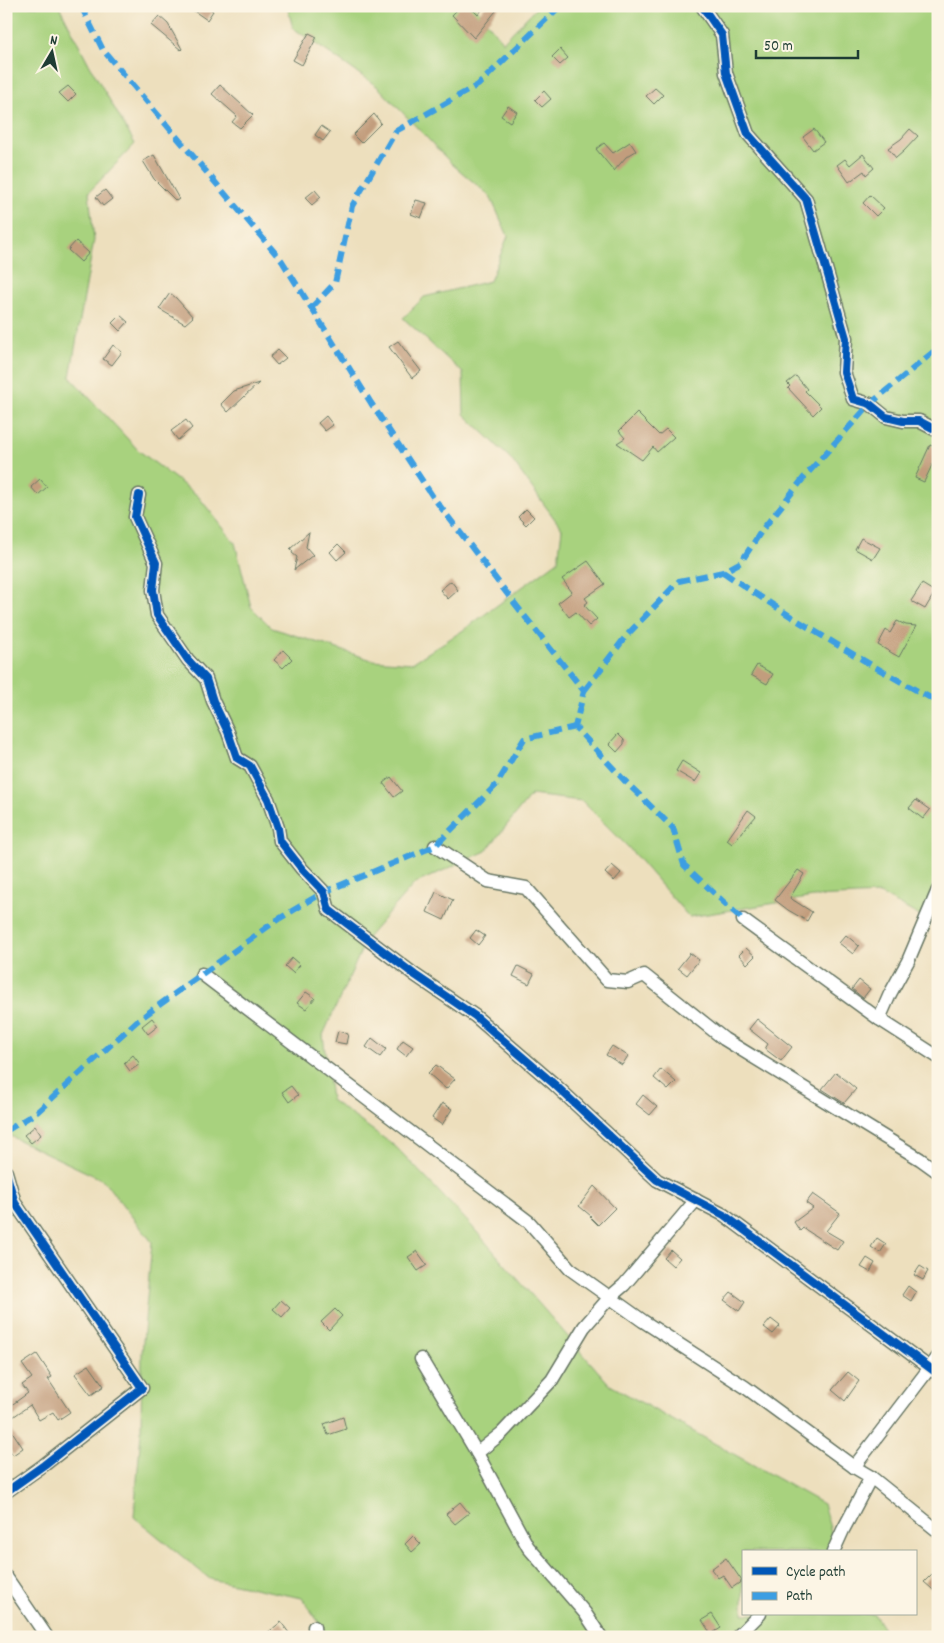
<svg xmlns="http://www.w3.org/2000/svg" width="944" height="1643" font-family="Dekko,sans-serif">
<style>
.green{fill:#a8d27e;stroke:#648859}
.building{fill:#c29d7d}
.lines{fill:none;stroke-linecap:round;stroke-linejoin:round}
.minor-casing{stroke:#677664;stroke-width:15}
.minor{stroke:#fff;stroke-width:12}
.quiet{stroke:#3c9ee2;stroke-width:6;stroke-dasharray:12 6;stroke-linecap:butt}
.cycleway-casing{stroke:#fcf5e5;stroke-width:11}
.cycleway{stroke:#0057b8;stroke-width:8}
</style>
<rect width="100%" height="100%" fill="#fcf5e5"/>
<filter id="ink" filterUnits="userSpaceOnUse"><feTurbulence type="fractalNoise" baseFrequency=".02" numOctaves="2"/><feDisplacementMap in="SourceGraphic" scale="10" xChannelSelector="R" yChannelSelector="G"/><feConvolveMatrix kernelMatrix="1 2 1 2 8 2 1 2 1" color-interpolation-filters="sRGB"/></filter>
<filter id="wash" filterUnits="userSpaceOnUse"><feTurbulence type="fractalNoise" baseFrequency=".0096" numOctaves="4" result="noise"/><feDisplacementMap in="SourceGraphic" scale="20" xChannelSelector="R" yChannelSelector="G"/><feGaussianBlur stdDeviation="1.12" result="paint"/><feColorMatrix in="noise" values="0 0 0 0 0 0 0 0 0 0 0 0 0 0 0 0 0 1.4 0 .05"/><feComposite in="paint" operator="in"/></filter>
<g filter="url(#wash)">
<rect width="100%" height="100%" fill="#eddfbd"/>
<path class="green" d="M6,6h53l31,60 45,78 -46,48 5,48 -24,137 68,73 60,46 37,47 16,64 21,21 100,32 40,3 50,-32 96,-70 4,-32 -51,-70 -47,-45 -1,-41 -60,-55 21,-21 66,-16 18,-45 -18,-40 -38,-32 -74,-77 -85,-59 -6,-22h187l29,36 35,-36h400v920l-58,-32 -67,3 -124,20 -60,-69 -47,-47 -51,-6 -45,56 -72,33 -47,54 -44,97 8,65 65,47 72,75 142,163 213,119 14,48h-94v62h131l15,23h-560l-27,-39 -92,-19 -76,-62 7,-85 1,-79 10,-111 -49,-62 -97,-46z"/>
<g id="blocks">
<g class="building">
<path d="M187,6h19l7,5 -6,9z"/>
<path d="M461,6h8l9,9 7,-9h15l-26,32 -22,-23z"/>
<path d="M159,16l9,8 14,25 -1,1 -30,-25z"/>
<path d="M309,33l8,4 -15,28 -9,-5z"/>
<path d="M560,49l8,9 -8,7 -8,-8z"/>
<path d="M220,85l33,30 -13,13 -8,-6 5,-6 -25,-22z"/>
<path d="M68,86l8,8 -8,8 -9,-9z"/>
<path d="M655,88l8,7 -9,9 -8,-8z"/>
<path d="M544,91l7,8 -9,8 -7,-7z"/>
<path d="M508,106l9,6 -7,10 -9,-6z"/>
<path d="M374,114l7,9 -20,20 -8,-8z"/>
<path d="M321,126l9,6 -7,9 -8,-6z"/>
<path d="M814,129l10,13 -11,8 -10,-13z"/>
<path d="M910,129l8,7 -14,15 -8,7 -8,-10 13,-9z"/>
<path d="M630,142l6,9 -10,6 -12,14 -18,-22 8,-6 9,10z"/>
<path d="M863,154l11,14 -8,7 -2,-4 -15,11 -12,-17 8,-6 5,6z"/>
<path d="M154,155l25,44 -3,2 -22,-22 -11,-18z"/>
<path d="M105,190l7,9 -9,7 -7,-9z"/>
<path d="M315,190l6,7 -9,8 -7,-7z"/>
<path d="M870,195l14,13 -8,8 -13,-13z"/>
<path d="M416,200l11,3 -6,15 -10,-4z"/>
<path d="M76,241l13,12 -8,9 -13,-12z"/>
<path d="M170,293l6,5 17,19 -8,7 -26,-15z"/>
<path d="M120,315l8,7 -8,9 -8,-8z"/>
<path d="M398,341l23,30 -9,7 -23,-31z"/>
<path d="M113,345l9,7 -10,13 -9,-6z"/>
<path d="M278,350l8,8 -9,7 -7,-8z"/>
<path d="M796,376l11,13 -2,2 16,16 -8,8 -25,-27 2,-2 -3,-3z"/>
<path d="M259,383l-31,29 -7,-8 13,-13z"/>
<path d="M637,413l22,22 7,-6 8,8 -17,15 -4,-5 -11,13 -25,-17 8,-5 -6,-7z"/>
<path d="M326,416l7,9 -8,6 -7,-8z"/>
<path d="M186,420l6,8 -14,12 -7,-9z"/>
<path d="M930,445l8,3v17l-5,-2 -9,19 -9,-4z"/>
<path d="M40,479l7,8 -9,8 -7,-8z"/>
<path d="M526,509l8,8 -8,8 -8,-8z"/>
<path d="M309,532l-3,15 7,8 -19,15 3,-13 -5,-4 1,-2 -3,-2z"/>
<path d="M861,538l19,10 -7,11 -18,-10z"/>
<path d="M338,544l8,8 -9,8 -7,-8z"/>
<path d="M588,561l17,23 -20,14 3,4 -4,3 13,14 -8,7 -13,-14 -7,5 -11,-14 14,-11 -10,-13z"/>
<path d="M451,581l7,9 -10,9 -8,-9z"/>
<path d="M922,584l13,8 -10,17 -14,-8z"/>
<path d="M897,621l9,4 10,1 -17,31 -21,-12 8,-15 4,3z"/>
<path d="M283,650l9,9 -9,9 -9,-8z"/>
<path d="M757,665l16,9 -6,10 -16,-9z"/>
<path d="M618,734l6,6v4l-7,8 -8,-8z"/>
<path d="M682,761l19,12 -6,9 -19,-11z"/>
<path d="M391,777l11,14 -8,6 -11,-14z"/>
<path d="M916,800l14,10 -7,9 -14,-11z"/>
<path d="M748,810l8,6 -24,28 -5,-4z"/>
<path d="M612,865l9,8 -7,8 -9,-8z"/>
<path d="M798,870l6,4 -14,24 22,14 -5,9 -19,-11 -13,-10z"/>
<path d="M436,892l17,8 -9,20 -17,-8z"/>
<path d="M476,930l9,6 -7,9 -8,-7z"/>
<path d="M846,935l13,11 -6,8 -14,-11z"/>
<path d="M746,948l9,8 -8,8 -8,-9z"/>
<path d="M690,953l9,7 -12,15 -9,-7z"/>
<path d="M292,958l8,7 -7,8 -8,-7z"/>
<path d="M518,966l16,8 -5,10 -16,-8z"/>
<path d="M859,980l11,9 -7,9 -11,-9z"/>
<path d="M306,992l9,6 -9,11 -9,-6z"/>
<path d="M152,1018l6,8 -10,8 -6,-8z"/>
<path d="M757,1019l35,28 -11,14 -16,-12 3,-5 -19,-15z"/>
<path d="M338,1031l10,3 -2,10 -11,-2z"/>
<path d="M372,1038l14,11 -6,8 -14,-10z"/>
<path d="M403,1040l10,7 -7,9 -9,-7z"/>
<path d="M612,1046l16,10 -6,9 -16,-10z"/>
<path d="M133,1055l7,9 -10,7 -6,-8z"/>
<path d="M436,1065l19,14 -9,10 -18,-16z"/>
<path d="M661,1069l15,13 -8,8 -14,-12z"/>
<path d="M836,1072l20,17 -12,14 -22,-14z"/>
<path d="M291,1086l7,9 -9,7 -7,-10z"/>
<path d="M643,1095l14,12 -7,8 -14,-11z"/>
<path d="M442,1103l10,6 -10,16 -10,-7z"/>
<path d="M35,1126l6,9 -10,8 -7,-8z"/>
<path d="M594,1186l21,22 -17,17 -8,-8 1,-1 -12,-10z"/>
<path d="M813,1194l27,19 -14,18 17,10 -6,9 -34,-22 -3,3 -6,-9 19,-14 -7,-5z"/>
<path d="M877,1238l9,6 -6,9 -9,-6z"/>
<path d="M671,1250l9,8 -7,8 -9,-8z"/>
<path d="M417,1251l10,14 -9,6 -10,-14z"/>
<path d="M867,1258l8,5 -5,9 -9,-5z"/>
<path d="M920,1266l8,5 -5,9 -9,-5z"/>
<path d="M908,1286l8,6 -5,9 -9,-6z"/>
<path d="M731,1292l14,10 -6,9 -15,-11z"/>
<path d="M281,1300l9,8 -8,9 -9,-8z"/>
<path d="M335,1309l7,7 -13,14 -8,-8z"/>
<path d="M771,1319l9,7 -7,8 -9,-7z"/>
<path d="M37,1354l15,23 -4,2 22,33 -12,8 -5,-8 -14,8 -9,-15 -20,14 -4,-5v-5l22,-16 -6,-8 10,-7 -10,-14z"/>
<path d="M89,1365l15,21 -13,9 -16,-21z"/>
<path d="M848,1372l11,9 -14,20 -13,-11z"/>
<path d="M343,1417l3,12 -18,6 -4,-11z"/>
<path d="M6,1422l17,26 -10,7 -7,-10z"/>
<path d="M460,1502l9,11 -14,11 -9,-10z"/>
<path d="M413,1536l8,8 -9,8 -7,-8z"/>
<path d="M726,1558l16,23 -10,7 -9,-13 -5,3 -7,-9z"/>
<path d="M932,1574l6,5v15l-14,-12z"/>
<path d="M712,1614l9,14 -10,6 -9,-14z"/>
<path d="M281,1622l11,15h-30z"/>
</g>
</g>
</g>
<g filter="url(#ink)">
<use href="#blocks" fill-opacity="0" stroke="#677664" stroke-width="1"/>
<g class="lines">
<defs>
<g id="minor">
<path d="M702,6l20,29 4,38 22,61 58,65 40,139 -2,34 9,27 17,5 16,13 17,4h16l19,10"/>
<path d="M139,495l-4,22 21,46 -3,27 4,25 31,45 18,19 7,22 15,31 9,26 13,8 18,33 10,29 2,13 22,28 22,23 5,18 86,65 60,41 79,68 103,96 67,35 214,159"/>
<path d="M435,846l53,35 38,7 81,92 21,2 16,-7 80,64 196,120 18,13"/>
<path d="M743,920l136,99 59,38"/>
<path d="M202,974l327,248 41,47 73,52 102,66 109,80 17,10 67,54"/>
<path d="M879,1019l11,-25 18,-33 30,-71"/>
<path d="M6,1172l9,31 127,185 -98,77 -38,27"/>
<path d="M421,1359l56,94 51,94 57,66 16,24"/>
<path d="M477,1453l25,-20 50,-53 32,-53 26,-30 14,-12 72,-85"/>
<path d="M854,1467l84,-110"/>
<path d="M833,1552l10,-22 28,-53"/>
<path d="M6,1577l41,60"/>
<path d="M314,1627l1,10"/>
<path d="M737,1637l23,-23"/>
</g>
</defs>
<use href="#minor" class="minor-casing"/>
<use href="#minor" class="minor"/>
<g class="quiet">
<path d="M81,6l22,44 179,211 89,142 62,94 79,103 72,91 -9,36 49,53 49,48 11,37 59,55"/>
<path d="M311,308l24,-25 17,-77 44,-75 82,-46 82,-79"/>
<path d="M723,572c69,47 141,90 215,130"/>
<path d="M584,691l43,-56 52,-54 44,-9 18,-10 21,-32 44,-55 64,-71 68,-56"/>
<path d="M6,1131l31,-19 100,-91 140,-101 47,-28 111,-46 62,-62 27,-45 51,-12"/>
</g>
<defs>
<g id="cycleway">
<path d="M702,6l20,29 4,38 22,61 58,65 40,139 -2,34 9,27 17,5 16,13 17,4h16l19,10"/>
<path d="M139,495l-4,22 21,46 -3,27 4,25 31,45 18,19 7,22 15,31 9,26 13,8 18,33 10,29 2,13 22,28 22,23 5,18 86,65 60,41 79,68 103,96 67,35 214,159"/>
<path d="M6,1172l9,31 127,185 -98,77 -38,27"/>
</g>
</defs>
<use href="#cycleway" class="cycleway-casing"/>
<use href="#cycleway" class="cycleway"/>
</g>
</g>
<rect width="944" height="1643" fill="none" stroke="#fcf5e5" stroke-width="25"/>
<rect x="742" y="1550" width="175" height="65" fill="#fcf5e5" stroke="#a4ab9e"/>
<rect x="752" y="1567" width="25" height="8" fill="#0057b8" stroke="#a4ab9e"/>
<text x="786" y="1576" font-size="15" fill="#1f3d34">Cycle path</text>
<rect x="752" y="1592" width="25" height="8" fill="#3c9ee2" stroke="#a4ab9e"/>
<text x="786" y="1600" font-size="15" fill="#1f3d34">Path</text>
<g transform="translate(52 52) rotate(9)" stroke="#fcf5e5" stroke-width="4" paint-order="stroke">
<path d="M0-4L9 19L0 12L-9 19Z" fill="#1f3d34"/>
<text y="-8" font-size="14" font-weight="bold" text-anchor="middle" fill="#1f3d34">N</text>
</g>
<path d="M756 50v8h102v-8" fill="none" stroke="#1f3d34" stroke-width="2.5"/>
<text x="764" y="50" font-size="15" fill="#1f3d34" stroke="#fcf5e5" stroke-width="4" paint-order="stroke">50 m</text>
</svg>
